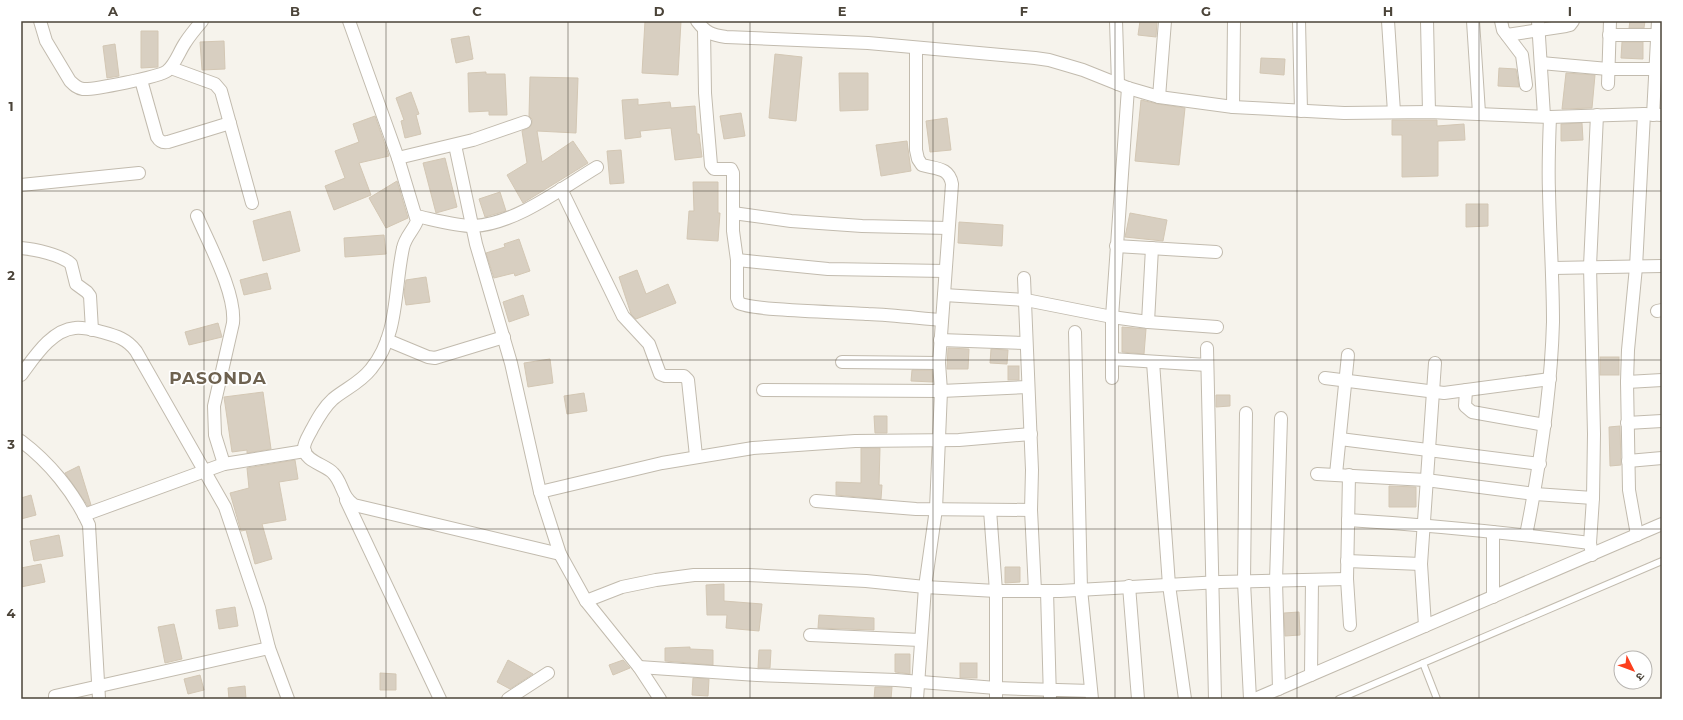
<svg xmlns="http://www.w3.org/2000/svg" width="1683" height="720" font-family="Montserrat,'Noto Sans Devanagari',sans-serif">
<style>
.building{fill:#d8cfc1;stroke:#d3c7b4}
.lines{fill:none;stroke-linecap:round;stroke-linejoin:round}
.lane-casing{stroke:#c2bbae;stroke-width:8}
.street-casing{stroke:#c2bbae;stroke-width:14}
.lane{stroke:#fff;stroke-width:6}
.street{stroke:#fff;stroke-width:12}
.grid{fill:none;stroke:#4b4439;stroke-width:1;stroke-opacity:0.55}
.labels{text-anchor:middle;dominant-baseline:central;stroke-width:3.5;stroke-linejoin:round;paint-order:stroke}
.district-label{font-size:17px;font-weight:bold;letter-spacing:1px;fill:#6e6250;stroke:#fff}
.neatline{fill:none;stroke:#4b4439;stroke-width:1.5}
.grid-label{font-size:13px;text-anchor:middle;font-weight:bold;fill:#4b4439}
</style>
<rect width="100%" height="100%" fill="#f6f3ec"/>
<g class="building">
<path d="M645,21h36l-3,54 -36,-2z"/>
<path d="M1140,21h17l-1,16 -18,-2z"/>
<path d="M1630,21h15l-1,7h-15z"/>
<path d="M141,31h17v36l-17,1z"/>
<path d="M469,36l4,23 -17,4 -5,-24z"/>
<path d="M224,41l1,28 -23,1 -2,-28z"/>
<path d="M1622,42h21v17l-22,-1z"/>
<path d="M115,44l4,32 -12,2 -4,-32z"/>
<path d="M775,54l27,3 -6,64 -27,-3z"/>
<path d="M1261,58l24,1 -1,16 -24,-2z"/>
<path d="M1499,68l17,1 3,18 -21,-1z"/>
<path d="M486,72v2h19l2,41h-18v-4l-20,1 -1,-39z"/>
<path d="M839,73h29v37l-28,1z"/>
<path d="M1566,73l29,2 -3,33 -30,1z"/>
<path d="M530,77l48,1 -2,55 -39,-2 5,31 31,-21 15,22 -65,40 -16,-28 20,-12 -5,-32 8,-4 2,-4v-4l-3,-3z"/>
<path d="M411,92l8,22 -3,1 5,19 -16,4 -4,-17 3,-1 -8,-22z"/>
<path d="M638,99v6l32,-3 1,6 24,-2 2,28h2l3,23 -27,3 -4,-32 -31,3 1,6 -16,2 -3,-39z"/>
<path d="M1141,100l17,4 27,4 -6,57 -44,-4z"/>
<path d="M741,113l4,23 -21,3 -4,-23z"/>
<path d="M375,116l14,40 -30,7 12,32 -37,15 -9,-24 20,-8 -10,-27 24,-9 -6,-18z"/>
<path d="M947,118l4,32 -21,2 -4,-31z"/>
<path d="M1392,120h45v6l27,-2 1,16 -27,1v35l-36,1v-42h-10z"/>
<path d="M1582,123l1,17 -22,1v-17z"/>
<path d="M907,141l4,30 -30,5 -5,-31z"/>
<path d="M621,150l3,33 -14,1 -3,-33z"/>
<path d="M445,158l12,49 -21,6 -13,-50z"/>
<path d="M397,181l11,37 -22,10 -17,-30z"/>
<path d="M693,182h25v31h2l-2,28 -31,-2 2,-28h5z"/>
<path d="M500,192l6,19 -21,6 -6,-18z"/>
<path d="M1466,204h22v22l-22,1z"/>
<path d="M290,211l10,40 -37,10 -10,-40z"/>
<path d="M1130,213l37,7 -4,21 -38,-4z"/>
<path d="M959,222l44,3 -1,21 -44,-3z"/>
<path d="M384,235l2,19 -41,3 -1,-19z"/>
<path d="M519,239l11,32 -15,5 -1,-3 -20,5 -8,-25 19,-6 -1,-3z"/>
<path d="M637,270l9,24 22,-10 8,19 -40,16 -5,-5 -12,-37z"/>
<path d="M267,273l4,16 -27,6 -4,-15z"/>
<path d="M426,277l4,25 -24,3 -2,-12 2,-13z"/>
<path d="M523,295l6,20 -20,7 -6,-20z"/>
<path d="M218,323l4,14 -33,8 -4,-13z"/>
<path d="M1122,327l24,2 -2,25 -22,-2z"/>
<path d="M948,348l21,1 -1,20h-21z"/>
<path d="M991,349l17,1 -1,14 -17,-1z"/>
<rect x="1600" y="357" width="19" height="18"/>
<path d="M550,359l3,24 -25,4 -4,-24z"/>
<rect x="1008" y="366" width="11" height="14"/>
<path d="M912,370h20l1,12 -22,-1z"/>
<path d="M263,392l8,57 -24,4v-3l-15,2 -8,-55z"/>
<path d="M584,393l3,18 -20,3 -3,-18z"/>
<path d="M1216,395h14v11l-14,1z"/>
<path d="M874,416h13v17h-12z"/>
<path d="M1620,426l1,39 -11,1 -1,-39z"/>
<path d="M861,448h19l-1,37h3l-1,14 -45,-4v-13l25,1z"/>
<path d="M295,460l3,19 -19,3 7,38 -24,4 10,35 -17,5 -9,-34 -5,1 -11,-38 19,-5 -2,-20z"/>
<path d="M79,466l12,39 -3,1 -23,-33z"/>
<path d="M1389,486l27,1v20h-27z"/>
<path d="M31,495l5,20 -15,4v-21z"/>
<path d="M59,535l4,21 -29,5 -4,-20z"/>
<path d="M41,564l4,18 -24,5v-19z"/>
<path d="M1005,567h15v15l-15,1z"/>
<path d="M724,584v17l38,3 -3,27 -33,-3 1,-13h-20l-1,-30z"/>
<path d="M235,607l3,19 -19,3 -3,-19z"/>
<path d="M1299,612l1,23 -15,1 -1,-23z"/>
<path d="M819,615l55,3v12l-56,-2z"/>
<path d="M174,624l8,35 -17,4 -7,-36z"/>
<path d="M690,647v2l23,1v15l-48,-4v-13z"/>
<path d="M759,650h12l-1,18h-12z"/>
<path d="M895,654h15v20l-15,-2z"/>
<path d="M508,660l25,14 -23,15 -13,-7z"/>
<path d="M623,660l7,8 -17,7 -4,-10z"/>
<rect x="960" y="663" width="17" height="15"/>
<path d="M380,673l16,1v16h-16z"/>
<path d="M200,675l4,15 -16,4 -4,-15z"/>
<path d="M693,678l16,1 -1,17 -16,-1z"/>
<path d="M245,686l1,13h-17l-1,-11z"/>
<path d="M875,687h17l-1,12h-17z"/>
</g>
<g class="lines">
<defs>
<g id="lane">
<path d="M1423,663l14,36"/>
<path d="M1339,699l323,-138"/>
</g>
<g id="street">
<path d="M40,21l6,20 24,40c4,4 7,7 13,8 10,1 76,-12 84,-18 8,-6 12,-19 18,-28 5,-8 11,-15 17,-22"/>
<path d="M349,21l49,137 19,63c-4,10 -12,16 -14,27 -9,41 -4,87 -32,121 -11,14 -26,20 -38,30 -9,8 -15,19 -21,30 -3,6 -8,13 -8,19 0,13 22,17 29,25 10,10 8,23 21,32l206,49"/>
<path d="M697,21c9,12 15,14 29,16l142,6 167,15 14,2 34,10 45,18 31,9 74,10 111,6 85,-1 121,5 94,-3 18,1"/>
<path d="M1116,21l2,63"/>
<path d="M1299,21l2,90"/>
<path d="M1388,21l6,91"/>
<path d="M1427,21l2,91"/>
<path d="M1473,21l6,92"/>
<path d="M1501,21l2,9 19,25 4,30"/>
<path d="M1538,21l6,95"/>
<path d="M704,30l1,63 6,72 3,4h17l2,4v58l4,29v38l2,5c13,8 107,9 129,11 24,1 49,4 73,6"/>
<path d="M1507,35l59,-9 4,-1 3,-4"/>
<path d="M1609,35h48"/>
<path d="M916,48v102l2,9 4,6c14,4 27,2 30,19l-13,179 2,28 -5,118 -11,78 -8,112"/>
<path d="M1541,63l67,6h47"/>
<path d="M171,68l44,16 6,7 31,112"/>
<path d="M141,80l16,57c3,5 6,6 11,5l62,-19"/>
<path d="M1608,84l2,-63"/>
<path d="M1159,97l6,-76"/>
<path d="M1233,107l1,-86"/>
<path d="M1653,115l5,-94"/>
<path d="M455,145l21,99 35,119 29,129 20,62 26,47 53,66 21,32"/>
<path d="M398,158l75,-18 52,-18"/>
<path d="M21,185l118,-12"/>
<path d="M561,189l62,127 26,28 11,30 5,2h19l4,4 8,76"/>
<path d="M733,213l58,8 71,5 86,2"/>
<path d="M197,216c12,28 39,77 36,107l-19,83 1,29 9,29"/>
<path d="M416,216c15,3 44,11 58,10 41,-2 88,-38 123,-59"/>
<path d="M1116,246l100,6"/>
<path d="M21,248c13,1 41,7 50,16l5,20 11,8 3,4 2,34"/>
<path d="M737,260l91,9 117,2"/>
<path d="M1553,268l109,-2"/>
<path d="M1024,278l8,192 -1,40 4,81"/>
<path d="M944,295l82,5 86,17 36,5 69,5"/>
<path d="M1657,311l5,-1"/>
<path d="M1148,322l4,-74"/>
<path d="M1075,332l6,257 11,110"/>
<path d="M387,340l41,17 7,1 69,-21"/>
<path d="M940,340l86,3"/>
<path d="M1207,348l8,351"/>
<path d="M1112,359l95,6"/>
<path d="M842,362l97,1"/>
<path d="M1153,362l16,223 16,114"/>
<path d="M21,375c13,-17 30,-45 54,-47 9,-1 19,2 27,4 15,4 25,7 34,19l89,156 34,101 10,40 19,51"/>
<path d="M1112,378v-61l16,-229"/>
<path d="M1325,378l119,15 106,-14"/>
<path d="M1627,382l35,-2"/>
<path d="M763,390l178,1 87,-4"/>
<path d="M1466,390l-1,16 7,6 73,13"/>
<path d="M1246,413l-2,169 6,117"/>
<path d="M1627,423l35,-2"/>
<path d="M1340,439l200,25"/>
<path d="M21,441c28,21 53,51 68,84l10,174"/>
<path d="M1628,461l34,-3"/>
<path d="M1317,474l109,6 109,14 58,4"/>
<path d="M1336,474l12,-119"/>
<path d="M1349,475l-2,104 3,46"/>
<path d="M540,492l122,-29 91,-15 102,-7 104,-1 72,-6"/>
<path d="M346,500l94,199"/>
<path d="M816,501l100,8 115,1"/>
<path d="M990,510l6,81v108"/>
<path d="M84,515l140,-51 81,-13"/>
<path d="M1348,520c81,5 162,13 242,23"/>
<path d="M1526,535c14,-70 25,-141 27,-213 0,-43 -3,-86 -4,-130 -1,-25 0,-50 1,-75"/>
<path d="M1637,535l-8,-45 -2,-108 1,-32 8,-83 8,-153"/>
<path d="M1592,555l-2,-12 3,-45 1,-64 -4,-168 7,-151"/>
<path d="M1347,561l74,3"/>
<path d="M1129,586l9,113"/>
<path d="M1047,591l3,108"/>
<path d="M1493,597v-65"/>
<path d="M586,601l36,-14 34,-7 38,-5h54l118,6 59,6 71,4h64l160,-9 127,-3"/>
<path d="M1425,626l-4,-62 14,-201"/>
<path d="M810,635l110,5"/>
<path d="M639,667l118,8 139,5 100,8 95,3"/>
<path d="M1311,675l1,-95"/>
<path d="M1279,689l-3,-108 5,-163"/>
<path d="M55,699v-3l214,-48"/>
<path d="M508,699l40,-26"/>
<path d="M1255,699l407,-175"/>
</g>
</defs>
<use href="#lane" class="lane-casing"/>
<use href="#street" class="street-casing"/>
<use href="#lane" class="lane"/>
<use href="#street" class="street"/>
</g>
<path class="grid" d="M204,21v678M386,21v678M568,21v678M750,21v678M933,21v678M1115,21v678M1297,21v678M1479,21v678M21,191h1641M21,360h1641M21,529h1641"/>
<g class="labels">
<g class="district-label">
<text x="218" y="378">PASONDA</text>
</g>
</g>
<rect width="1683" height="720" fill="none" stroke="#ffffff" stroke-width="44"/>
<g transform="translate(1633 670) rotate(132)"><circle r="19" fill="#ffffff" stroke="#b7b4b0"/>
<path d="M0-3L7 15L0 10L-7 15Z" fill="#fc3f1d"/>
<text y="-6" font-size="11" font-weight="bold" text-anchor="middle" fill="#4b4439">उ</text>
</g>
<rect x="22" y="22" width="1639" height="676" class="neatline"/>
<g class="grid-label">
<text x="113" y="16">A</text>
<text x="295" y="16">B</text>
<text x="477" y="16">C</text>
<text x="659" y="16">D</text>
<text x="842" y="16">E</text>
<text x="1024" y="16">F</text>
<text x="1206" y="16">G</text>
<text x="1388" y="16">H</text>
<text x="1570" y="16">I</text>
<text x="11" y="111">1</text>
<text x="11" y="280">2</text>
<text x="11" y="449">3</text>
<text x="11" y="618">4</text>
</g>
</svg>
